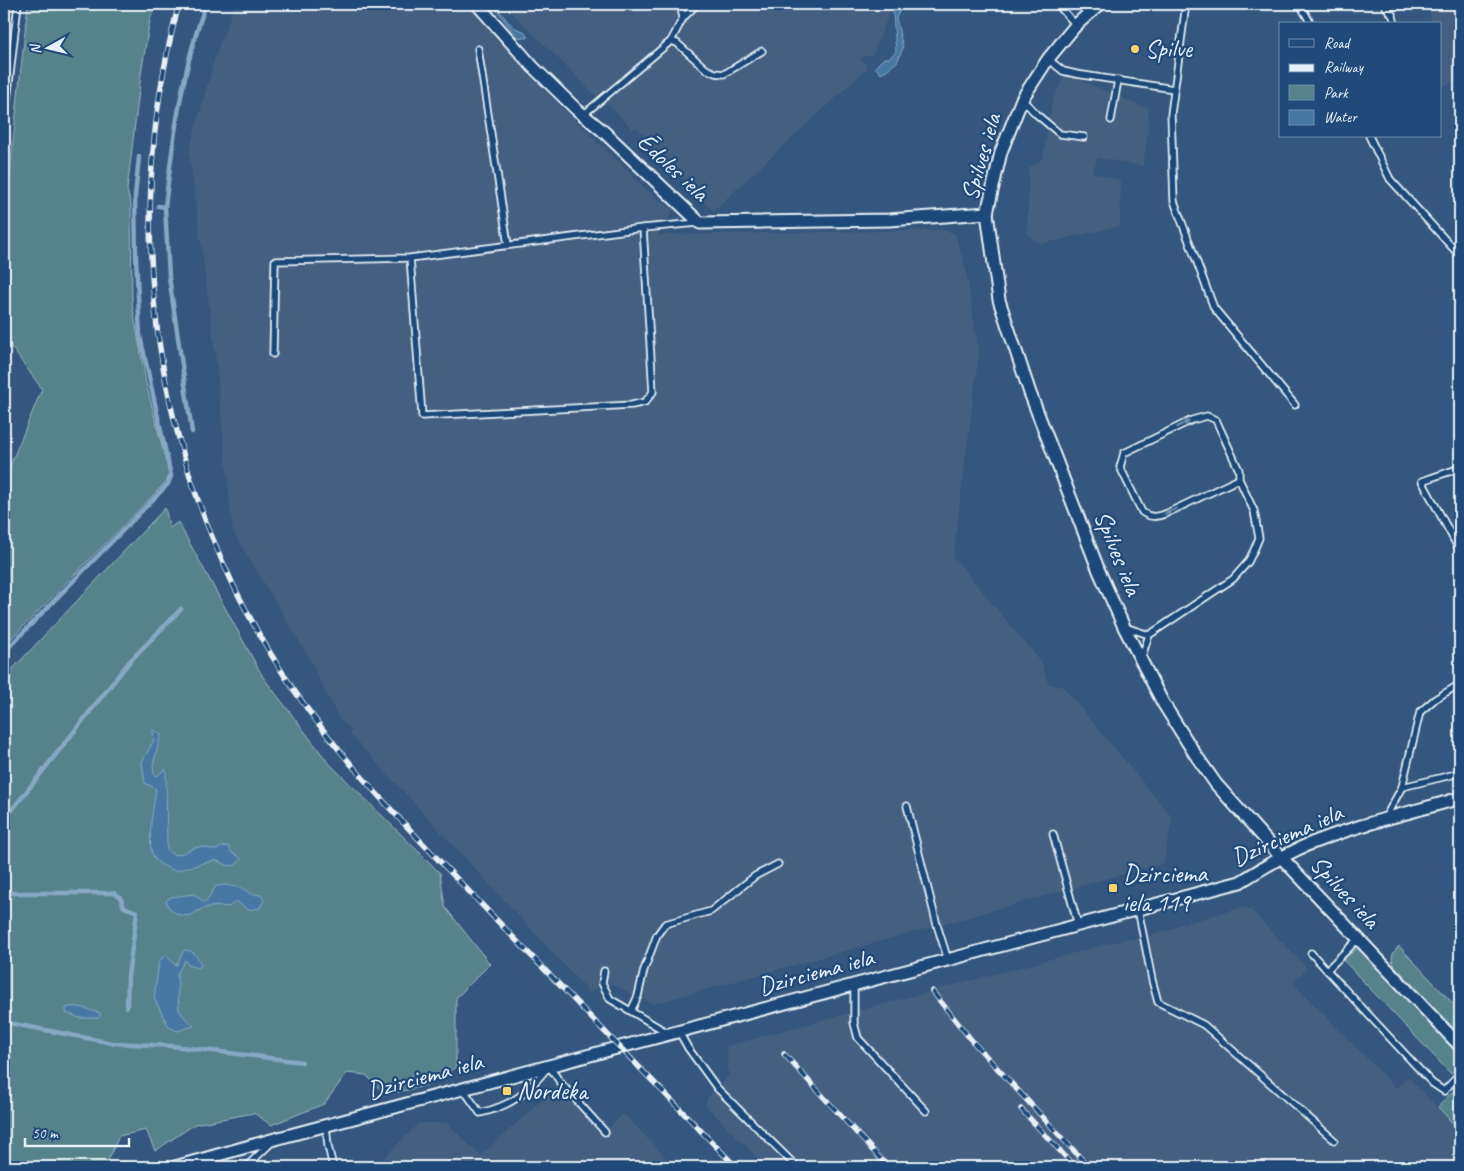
<svg xmlns="http://www.w3.org/2000/svg" width="1464" height="1171" font-family="Caveat,sans-serif">
<style>
.built{fill:#445f81}
.green{fill:#56828b;stroke:#9fbac2}
.water{fill:#4678a3;stroke:#87a8c5}
.lines{fill:none;stroke-linecap:round;stroke-linejoin:round}
.stream{stroke:#87a8c5;stroke-width:4.5}
.service-casing{stroke:#e8f1f8;stroke-width:9}
.minor-casing{stroke:#e8f1f8;stroke-width:15}
.service{stroke:#1f4a7a;stroke-width:5.5}
.minor{stroke:#1f4a7a;stroke-width:11}
.rail-casing{stroke:#e8f1f8;stroke-width:5.5}
.rail{stroke:#1f4a7a;stroke-width:4;stroke-dasharray:11;stroke-linecap:butt}
.oneway{fill:#6f8dac}
.poi-dot{fill:#ffd166;stroke:#1f4a7a;stroke-width:2}
.labels{text-anchor:middle;dominant-baseline:central;stroke-width:4.5;stroke-linejoin:round;paint-order:stroke}
.poi-label{font-size:25px;fill:#e8f1f8;stroke:#1f4a7a;text-anchor:start}
.street-label{font-size:25px;fill:#e8f1f8;stroke:#1f4a7a}
</style>
<rect width="100%" height="100%" fill="#35567e"/>
<filter id="ink" filterUnits="userSpaceOnUse"><feTurbulence type="fractalNoise" baseFrequency=".02" numOctaves="2"/><feDisplacementMap in="SourceGraphic" scale="10" xChannelSelector="R" yChannelSelector="G"/><feConvolveMatrix kernelMatrix="1 2 1 2 8 2 1 2 1" color-interpolation-filters="sRGB"/></filter>
<g filter="url(#ink)">
<g class="built">
<path d="M235,4h232l77,86 111,108 19,11 -16,26 279,-5h8l10,4 11,36 13,82 -26,207 3,1 86,103 6,20 15,4 109,130 -8,46 -511,141 -43,-21 -15,5 -5,5 -240,-259 1,-5 -11,-9 -14,-26 -16,-35 -77,-127 -18,-180 -26,-201 26,-94z"/>
<path d="M503,4h390l-20,50 -13,4 8,10 -155,143 -67,-68 3,-3 -13,-13 -4,2 -21,-22 -19,-15z"/>
<path d="M1430,4h30v75l-20,9v-64h-9z"/>
<path d="M1065,74l84,35 -1,24 -5,33 -45,-8 -6,14 29,9 -1,45 -79,18 -14,-10 2,-66 14,-10 9,-56z"/>
<path d="M1243,907l8,3 56,58 -14,15 103,105 12,-11 52,54v36h-694l-60,-61 1,-8 22,-22 -3,-30 400,-107h9l36,-9 8,-5z"/>
<path d="M568,1083l41,45 13,-13 5,2 48,50h-301l45,-44h28l33,33 76,-69z"/>
</g>
<g class="green">
<path d="M28,4h128l-6,15 -9,55 -14,116 4,15 1,98 14,80 23,90 -2,8 -163,165v-166l38,-91 -33,-45 -5,-18v-66l8,-109z"/>
<path d="M165,508l5,20 8,-6 85,155 64,84 113,112 5,34 45,57 -34,34v69l-32,19 -38,9 -20,-20 -19,-2 -23,31 -53,21 -17,-12 -59,11 -40,27 -9,-21 -27,6 -14,31h-101v-489z"/>
<path d="M1399,946l61,65v24l-66,-70c-4,-9 -1,-12 5,-19z"/>
<path d="M1358,948l99,105c6,8 1,14 -6,21l-108,-114 9,-8z"/>
<path d="M1460,1084v47l-22,-24z"/>
</g>
<g class="water">
<path d="M492,4h2c10,10 15,25 30,27l4,7 -11,-1z"/>
<path d="M898,4h5l-7,14 7,30 -6,14 -16,12 -6,-7 9,-9h5l7,-6 -3,-39z"/>
<path d="M153,730l8,4 -8,32 1,8 3,2 9,-7 1,80c9,14 21,-2 33,-2 5,0 11,2 16,3l5,-3 7,-1 4,7 5,2 4,4 -5,6 -7,1 -14,-6 -40,11c-6,-3 -16,-6 -20,-12 -10,-12 -1,-55 1,-70l-11,-6 -3,-21 12,-22z"/>
<path d="M226,885l16,3 9,6 10,1 3,5 -4,8 -12,2 -12,-9 -7,6c-8,-1 -16,-1 -24,1 -5,1 -9,5 -14,7 -10,3 -23,-4 -25,-14l5,-4 23,-3 11,9 11,-17z"/>
<path d="M184,950c10,0 14,7 17,15l-2,3 -11,-3 -3,-5 -8,14 2,36 7,9 8,7 -17,5 -8,-4 -15,-29 5,-37 7,-6 10,11z"/>
<path d="M76,1006l24,7v3l-2,2h-18l-14,-5v-5z"/>
</g>
<g class="lines">
<g class="stream">
<path d="M158,206l7,1 4,70 23,155"/>
<path d="M165,207c8,-68 17,-138 41,-203"/>
<path d="M4,652l164,-168 3,-8 -31,-140 -4,-78 -1,-62 4,-39"/>
<path d="M4,820l126,-159 51,-52"/>
<path d="M4,893h110l6,4 4,10 13,5 -9,64 -1,31"/>
<path d="M4,1022l108,21 60,3 130,16"/>
</g>
<defs>
<g id="service">
<path d="M680,4l3,14"/>
<path d="M1057,4l19,21"/>
<path d="M1186,4l-15,110 3,87 40,107 81,97"/>
<path d="M1300,4l11,20"/>
<path d="M1384,4l9,12 2,8"/>
<path d="M671,41l6,2 29,26 9,4 9,1 38,-23"/>
<path d="M478,49l30,196"/>
<path d="M1048,59l15,12 13,3 98,15"/>
<path d="M1022,99l14,15 24,20 24,3"/>
<path d="M583,115l88,-74 12,-23 14,-14"/>
<path d="M1111,120l7,-40"/>
<path d="M4,127l14,-123"/>
<path d="M1369,136l21,43 70,77"/>
<path d="M410,258l12,158 210,-11 13,-3 8,-10 -10,-164"/>
<path d="M273,354l2,-93 135,-3 233,-30 55,-5"/>
<path d="M1460,468l-38,13 38,70"/>
<path d="M1125,627l24,8"/>
<path d="M1141,659l8,-24 84,-56 15,-17 6,-12 5,-12 -5,-27 -15,-32v-9l-23,-50 -9,-4 -15,4 -68,33 -4,14 22,45c8,6 14,5 23,2l74,-35"/>
<path d="M1402,787l58,-14"/>
<path d="M907,806l30,119 11,35"/>
<path d="M1385,818l17,-31 18,-75 15,-13 25,-15"/>
<path d="M1053,834l25,91"/>
<path d="M1138,909l14,71 6,22 46,23 130,115"/>
<path d="M1311,953l121,130 12,8 16,-17"/>
<path d="M1327,970l31,-31"/>
<path d="M604,971l-2,12 8,16 58,34"/>
<path d="M854,985v38l4,15 68,73"/>
<path d="M631,1011l7,-15 6,-26 13,-35 8,-11 46,-13 44,-35 23,-12"/>
<path d="M679,1032l9,16 29,40 80,79"/>
<path d="M463,1089l17,24c34,-8 47,-20 69,-47l11,16 45,50"/>
<path d="M326,1126l2,20 5,21"/>
<path d="M246,1167l25,-24"/>
</g>
<g id="minor">
<path d="M477,4l56,63 43,42 27,22 97,92 189,-3 98,-7"/>
<path d="M1100,4l-24,21 -28,34 -26,40 -21,53 -14,61 12,87 31,93 69,178 25,56 39,76 32,51 21,30 65,73 179,189"/>
<path d="M175,1167l100,-28 965,-257c21,-13 43,-27 67,-37 49,-20 102,-32 153,-47"/>
</g>
</defs>
<use href="#service" class="service-casing"/>
<use href="#minor" class="minor-casing"/>
<use href="#service" class="service"/>
<use href="#minor" class="minor"/>
<defs>
<g id="rail">
<path d="M179,4c-64,234 -20,490 117,689 54,78 121,144 186,212 85,87 169,175 254,262"/>
<path d="M932,991l41,51 116,125"/>
<path d="M784,1054l104,113"/>
<path d="M1021,1109l54,58"/>
</g>
</defs>
<use href="#rail" class="rail-casing"/>
<use href="#rail" class="rail"/>
</g>
<defs><path id="oneway-solid" d="M-6-.8H1V-3.2L6.5 0L1 3.2V.8H-6Z" transform="scale(1.25)"/></defs>
<g class="oneway">
<use href="#oneway-solid" transform="translate(1183 424) rotate(-26)"/>
<use href="#oneway-solid" transform="translate(1171 511) rotate(155)"/>
</g>
</g>
<g class="poi-dot">
<circle cx="1135" cy="49" r="5"/>
<rect x="1108" y="883" width="10" height="10" rx="2.5"/>
<rect x="502" y="1086" width="10" height="10" rx="2.5"/>
</g>
<g class="labels">
<g class="poi-label">
<text x="1145" y="49">Spilve</text>
<text x="1123" y="874">Dzirciema<tspan x="1123" dy="29">iela 119</tspan></text>
<text x="517" y="1091">Nordeka</text>
</g>
<g class="street-label">
<text transform="translate(981 157) rotate(-74)">Spilves iela</text>
<text transform="translate(673 167) rotate(43)">Ēdoles iela</text>
<text transform="translate(1118 553) rotate(68)">Spilves iela</text>
<text transform="translate(1287 835) rotate(-24)">Dzirciema iela</text>
<text transform="translate(1345 892) rotate(47)">Spilves iela</text>
<text transform="translate(816 972) rotate(-15)">Dzirciema iela</text>
<text transform="translate(425 1076) rotate(-15)">Dzirciema iela</text>
</g>
</g>
<rect width="1464" height="1171" fill="none" stroke="#1f4a7a" stroke-width="20"/>
<rect x="10" y="10" width="1444" height="1151" fill="none" stroke="#e8f1f8" stroke-width="2" filter="url(#ink)"/>
<rect x="1279" y="22" width="162" height="115" fill="#1f4a7a" stroke="#6f8dac"/>
<rect x="1289" y="39" width="25" height="8" fill="#1f4a7a" stroke="#6f8dac"/>
<text x="1324" y="48" font-size="15" fill="#e8f1f8">Road</text>
<rect x="1289" y="64" width="25" height="8" fill="#e8f1f8" stroke="#6f8dac"/>
<text x="1324" y="72" font-size="15" fill="#e8f1f8">Railway</text>
<rect x="1289" y="85" width="25" height="15" fill="#56828b" stroke="#6f8dac"/>
<text x="1324" y="98" font-size="15" fill="#e8f1f8">Park</text>
<rect x="1289" y="110" width="25" height="15" fill="#4678a3" stroke="#6f8dac"/>
<text x="1324" y="122" font-size="15" fill="#e8f1f8">Water</text>
<g transform="translate(48 48) rotate(262)" stroke="#1f4a7a" stroke-width="4" paint-order="stroke">
<path d="M0-4L9 19L0 12L-9 19Z" fill="#e8f1f8"/>
<text y="-8" font-size="14" font-weight="bold" text-anchor="middle" fill="#e8f1f8">N</text>
</g>
<path d="M25 1138v8h104v-8" fill="none" stroke="#e8f1f8" stroke-width="2.5"/>
<text x="32" y="1138" font-size="15" fill="#e8f1f8" stroke="#1f4a7a" stroke-width="4" paint-order="stroke">50 m</text>
</svg>
